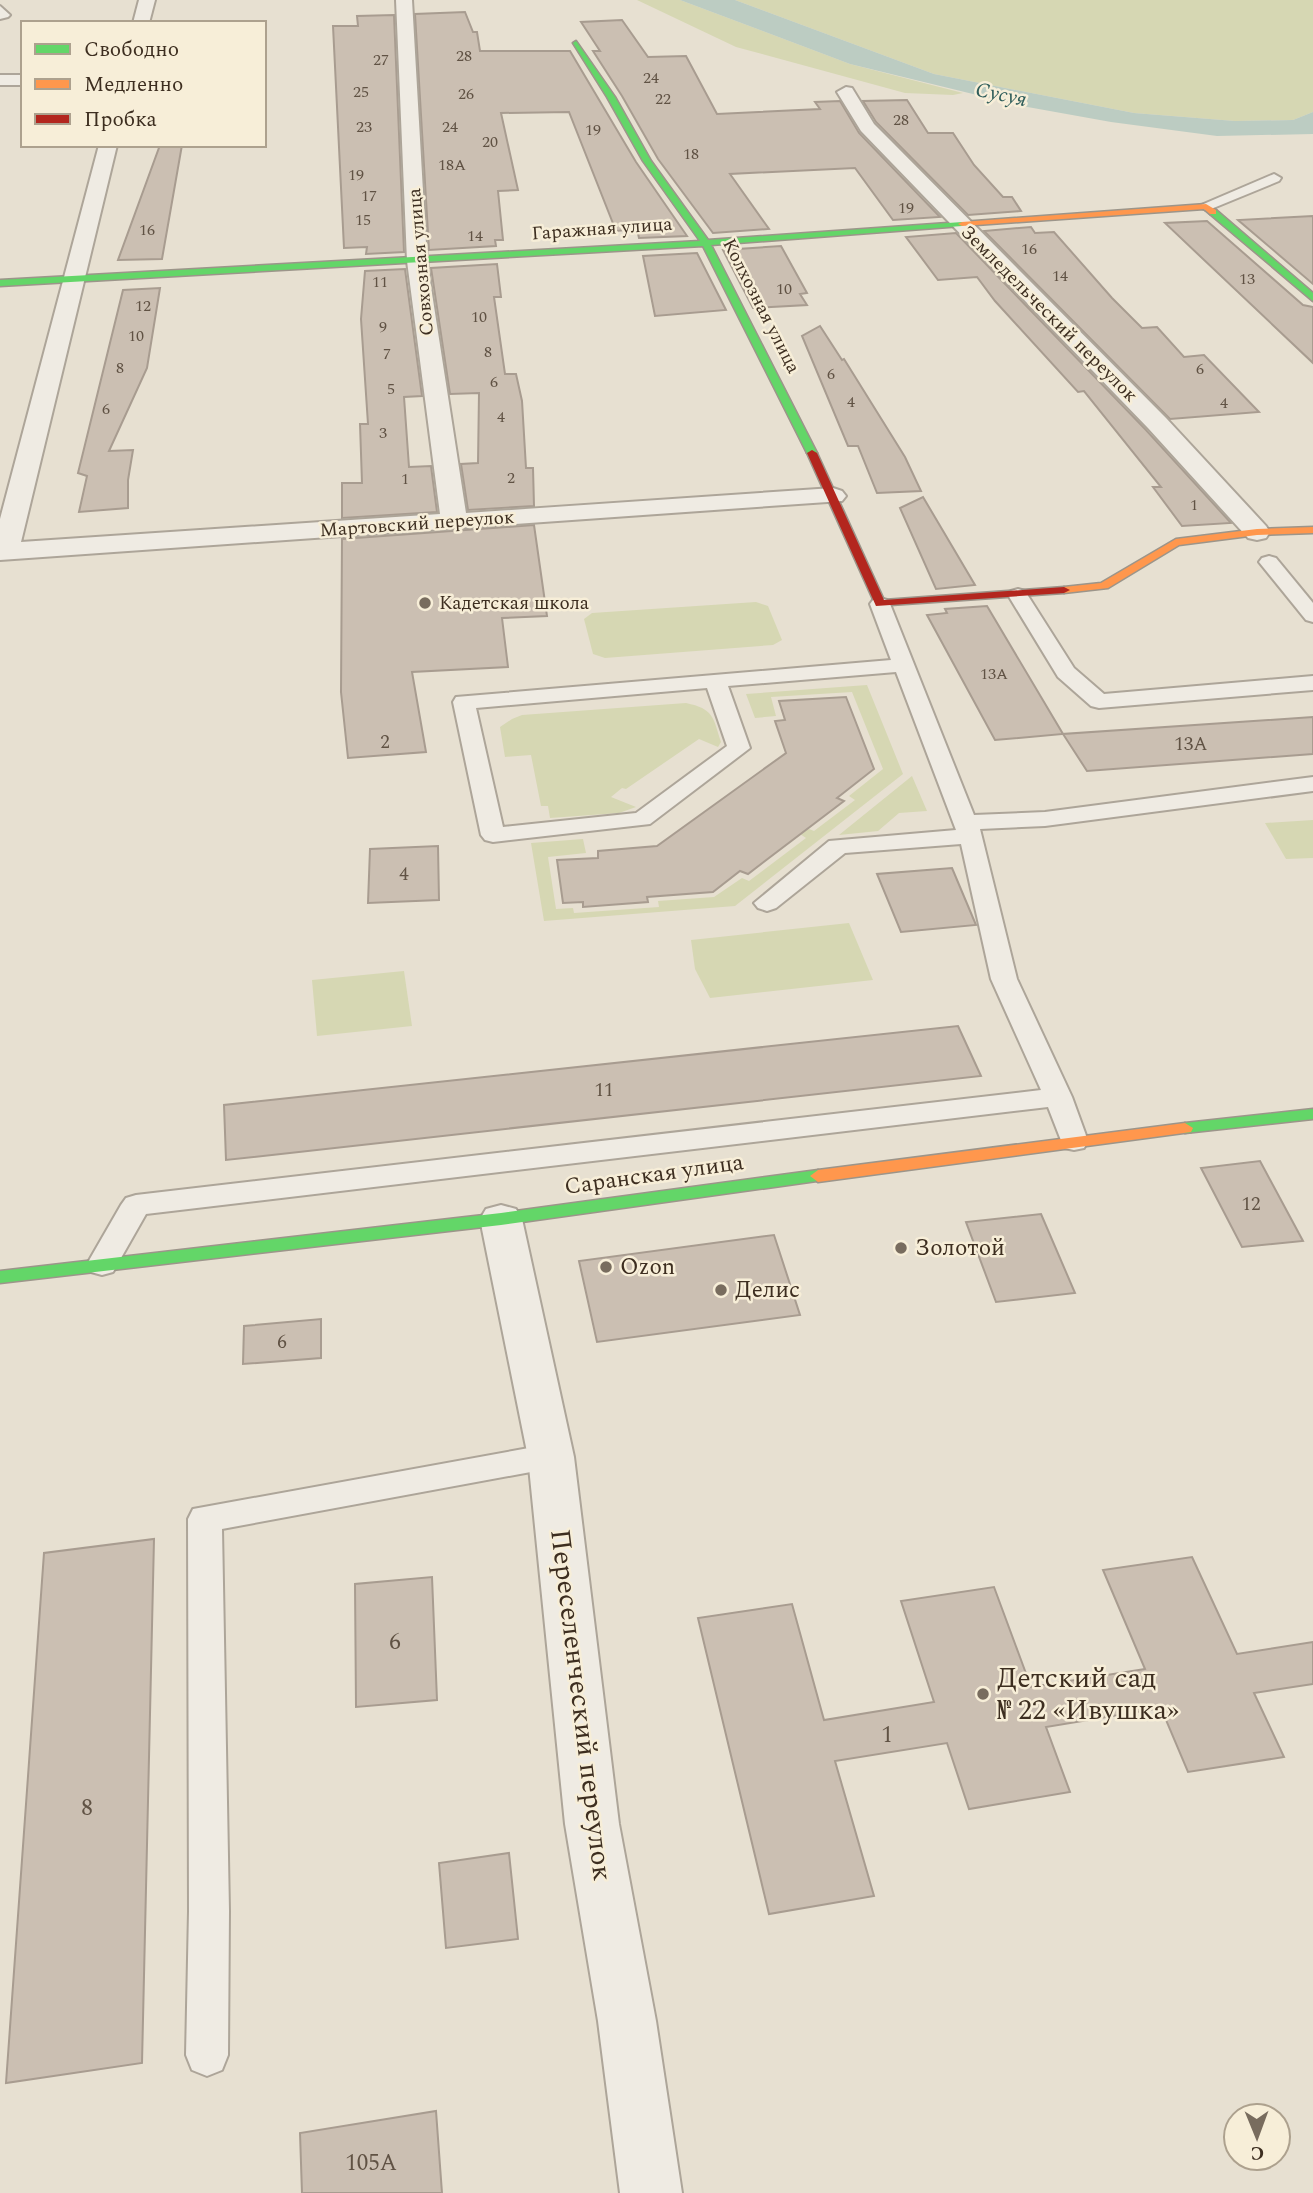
<svg xmlns="http://www.w3.org/2000/svg" width="1313" height="2193" font-family="Spectral,serif">
<style>
.green{fill:#d6d7b3}
.water{fill:#bcccc2}
.building{fill:#cbbfb2;stroke:#a89c90;stroke-width:2}
.lines{fill:none;stroke-linecap:round;stroke-linejoin:round}
.lane-casing{stroke:#ada599;stroke-width:4}
.street-casing{stroke:#ada599;stroke-width:4}
.fast-casing{stroke:#9c958a;stroke-width:3}
.slow-casing{stroke:#9c958a;stroke-width:3}
.jam-casing{stroke:#9c958a;stroke-width:3}
.lane{fill:#efebe3;fill-rule:evenodd}
.street{fill:#efebe3;fill-rule:evenodd}
.fast{fill:#63d668;fill-rule:evenodd}
.slow{fill:#ff974d;fill-rule:evenodd}
.jam{fill:#b3261e;fill-rule:evenodd}
.poi-dot{fill:#786c5e;stroke:#f7eed8;stroke-width:2.5}
.labels{text-anchor:middle;dominant-baseline:central;stroke-width:5;stroke-linejoin:round;paint-order:stroke}
.far-number-label{font-size:16px;fill:#605244}
.far-street-label{font-size:19px;fill:#3d2e20;stroke:#f7eed8}
.far-poi-label{font-size:19px;fill:#3d2e20;stroke:#f7eed8;text-anchor:start}
.number-label{font-size:19px;fill:#605244}
.far-water-label{font-size:21px;font-style:italic;fill:#2f5d5a;stroke:#f7eed8}
.street-label{font-size:23px;fill:#3d2e20;stroke:#f7eed8}
.poi-label{font-size:23px;fill:#3d2e20;stroke:#f7eed8;text-anchor:start}
.near-number-label{font-size:23px;fill:#605244}
.near-poi-label{font-size:28px;fill:#3d2e20;stroke:#f7eed8;text-anchor:start}
.near-street-label{font-size:28px;fill:#3d2e20;stroke:#f7eed8}
</style>
<rect width="100%" height="100%" fill="#e7e0d1"/>
<g class="green">
<path d="M637,0h43l170,64 113,29 -10,2 -48,-2 -169,-46z"/>
<path d="M735,0h578v112l-20,8 -58,1 -101,-8 -200,-39z"/>
<path d="M756,602l12,4 14,34 -9,5 -168,13 -12,-4 -9,-35 8,-6z"/>
<path d="M867,685l36,89 -168,132 -191,15 -13,-78 52,-4 3,14 -38,4 8,52 17,-1 1,5 85,-6 -1,-6 56,-4 28,-19 7,3 57,-43 -6,-4 9,-5 5,2 41,-31 -6,-4 34,-27 -31,-77 -81,5 5,19 -21,2 -9,-24z"/>
<path d="M686,703c28,6 27,14 35,39l-3,5 -19,-8 -73,50 -4,-1 -11,9 25,10 -17,6 -69,5 -2,-12h-7l-10,-51 -26,2 -5,-30 12,-8 10,-4z"/>
<path d="M912,776l15,35 -28,2 -21,18 -39,4z"/>
<path d="M1313,820v38l-27,1 -21,-36z"/>
<path d="M849,923l24,57 -163,18 -15,-29 -4,-29z"/>
<path d="M404,971l8,55 -95,10 -5,-56z"/>
</g>
<path class="water" d="M680,0h55l199,74 200,39 101,8 58,-1 20,-8v22l-96,2 -106,-14 -89,-16 -172,-42z"/>
<g class="building">
<path d="M465,12l8,20h4l3,19h90l66,111 51,74 -48,2 -2,-9 -21,2 -47,-119 -68,1 17,77 -20,1 5,49h-8l1,6 -67,4 -14,-236z"/>
<path d="M394,15l10,237 -38,2 1,-7 -23,1 -11,-222h25l-1,-10z"/>
<path d="M622,20l26,37 38,-1 31,58 103,-5 -5,-7 25,-1 19,32 81,84 -47,3 -38,-52 -125,6 39,55 -56,4 -55,-74 -36,-63 -29,-45h7l-19,-29z"/>
<path d="M907,100l21,33h25l21,32 29,32h9l9,14 -53,4 -92,-93 -13,-21z"/>
<path d="M160,145h22l-20,114 -44,1z"/>
<path d="M1313,216v68l-75,-64z"/>
<path d="M1207,221l96,84 10,2v56l-148,-140z"/>
<path d="M1031,227l4,6 19,-1 58,66 30,30 15,-1 27,30 20,-2 55,57 -89,7 -186,-188z"/>
<path d="M956,233l190,197 85,93 -49,3 -29,-39h8l-77,-96 -6,1 -83,-91 -18,-24 -39,3 -32,-43z"/>
<path d="M781,246l26,47 -7,1 7,11 -54,3 -30,-58z"/>
<path d="M697,253l29,57 -71,6 -12,-60z"/>
<path d="M497,264l4,33h-7l11,77h11l6,27 4,67h7l1,38 -66,4 -7,-46 17,-1 1,-70 -29,1 -19,-126z"/>
<path d="M405,269l17,127 -18,1 5,70 22,-1 6,46 -95,6v-35h20l-2,-59h8l-7,-105 4,-48z"/>
<path d="M160,288l-13,80 -38,83 24,-1 -5,30v28l-49,4 8,-36 -9,-3 45,-183z"/>
<path d="M820,326l22,34 2,-1 61,98 16,34 -44,2 -19,-47h-10l-46,-110z"/>
<path d="M923,497l52,88 -39,4 -36,-81z"/>
<path d="M534,525l13,91 -45,2 6,49 -96,5 14,80 -78,6 -7,-66 1,-153z"/>
<path d="M987,606l76,128 -68,6 -68,-125 20,-2 -2,-4z"/>
<path d="M846,697l28,72 -37,29 7,3 -96,73 -8,-3 -27,21 -66,5 1,5 -65,5v-5l-20,1 -6,-43 41,-2v-7l59,-5 129,-93 -11,-32 10,-1 -6,-19z"/>
<path d="M1313,717v37l-226,17 -24,-37z"/>
<path d="M438,846l1,54 -71,3 2,-54z"/>
<path d="M952,868l24,57 -75,7 -24,-58z"/>
<path d="M958,1026l23,50 -755,84 -2,-55z"/>
<path d="M1260,1161l43,80 -61,6 -41,-79z"/>
<path d="M1041,1214l34,79 -79,9 -30,-80z"/>
<path d="M774,1235l26,80 -203,27 -18,-81z"/>
<path d="M321,1319v39l-78,6 1,-38z"/>
<path d="M154,1539l-12,524 -136,20 38,-530z"/>
<path d="M1192,1557l45,97 76,-12v42l-59,9 30,64 -96,15 -27,-64 -115,19 24,65 -101,17 -22,-66 -112,18 39,135 -105,18 -71,-296 94,-14 32,116 110,-18 -33,-101 93,-14 37,100 114,-18 -42,-99z"/>
<path d="M432,1577l5,123 -81,7 -1,-123z"/>
<path d="M509,1853l9,86 -72,9 -7,-85z"/>
<path d="M436,2111l6,82h-140l-2,-60z"/>
</g>
<g class="lines">
<defs>
<g id="lane">
<path d="M0,6l10,9 -2,2 -8,2z"/>
<path d="M1274,174l7,4 -2,3 -68,28 -5,1 -7,-4z"/>
<path d="M1269,556l7,2 37,45v19l-7,-2 -47,-58 3,-4z"/>
<path d="M1018,589l7,2 49,77 30,26 209,-18v14l-214,18 -8,-2 -33,-29 -50,-82 3,-4z"/>
<path d="M880,598l7,2 3,4 84,211 71,-3 268,-35v14l-268,35 -65,3 37,150 55,118 16,44 -4,7 -10,2 -10,-2 -16,-41 -902,107 -33,58 -11,3 -11,-3 -4,-8 34,-59 5,-7 10,-3 905,-105 -50,-111 -30,-135 -116,9 -69,55 -9,3 -9,-3 -4,-5 75,-62 127,-11 -60,-158 -168,14 22,62 -100,76 -157,18 -8,-2 -4,-5 -28,-133 3,-5 435,-37 -21,-56 3,-4zM707,688l20,58 -91,67 -133,14 -27,-119z"/>
<path d="M551,1444l12,4 5,9 -5,9 -341,63 7,382 -1,144 -6,15 -15,6 -15,-6 -6,-15 3,-144 -1,-392 5,-10z"/>
</g>
<g id="street">
<path d="M139,0h16l-6,23h-16z"/>
<path d="M396,0h16l15,261 39,252 367,-25 9,3 4,5 -4,5 -842,59v-41l99,-374h18l-96,397 419,-28 -33,-253z"/>
<rect x="0" y="75" width="23" height="10"/>
<path d="M846,87l6,1 22,36 17,17 275,277 100,108 4,6 -4,6 -9,2 -9,-2 -100,-110 -287,-297 -24,-39z"/>
<path d="M501,1205l15,4 6,10 52,238 45,367 37,197 26,172h-62l-22,-172 -33,-197 -37,-367 -48,-238 6,-10z"/>
</g>
<g id="fast">
<path d="M576,41l39,56 36,64 57,79 254,-18 4,2 -4,2 -251,19 106,208 -1,2 -9,-2 -104,-207 -703,40v-6l700,-39 -57,-80 -36,-64 -34,-54z"/>
<path d="M1210,210h6l97,83v8l-103,-87z"/>
<path d="M1313,1109v10l-128,14 -8,-5 8,-5z"/>
<path d="M818,1170l6,2 2,4 -2,4 -323,45 -501,58v-12l501,-58z"/>
</g>
<g id="slow">
<path d="M1206,204l10,6v4h-6l-6,-5 -242,17 -4,-2 4,-2z"/>
<path d="M1313,527v6l-56,2 -78,10 -71,43 -44,5 -6,-3 6,-3 37,-4 75,-44 81,-10z"/>
<path d="M1185,1123l8,5 -2,4 -373,50 -8,-6 8,-6z"/>
</g>
<path id="jam" d="M812,450l5,3 67,147 180,-13 6,3 -6,3 -188,13 -69,-153z"/>
</defs>
<use href="#lane" class="lane-casing"/>
<use href="#street" class="street-casing"/>
<use href="#fast" class="fast-casing"/>
<use href="#slow" class="slow-casing"/>
<use href="#jam" class="jam-casing"/>
<use href="#lane" class="lane"/>
<use href="#street" class="street"/>
<use href="#fast" class="fast"/>
<use href="#slow" class="slow"/>
<use href="#jam" class="jam"/>
</g>
<g class="poi-dot">
<circle cx="425" cy="603" r="7"/>
<circle cx="901" cy="1248" r="7"/>
<circle cx="606" cy="1267" r="7"/>
<circle cx="721" cy="1290" r="7"/>
<circle cx="983" cy="1694" r="7"/>
</g>
<g class="labels">
<g class="far-number-label">
<text x="464" y="56">28</text>
<text x="381" y="60">27</text>
<text x="651" y="78">24</text>
<text x="361" y="92">25</text>
<text x="466" y="94">26</text>
<text x="663" y="99">22</text>
<text x="901" y="120">28</text>
<text x="364" y="127">23</text>
<text x="450" y="127">24</text>
<text x="593" y="130">19</text>
<text x="490" y="142">20</text>
<text x="691" y="154">18</text>
<text x="452" y="165">18А</text>
<text x="356" y="175">19</text>
<text x="369" y="196">17</text>
<text x="906" y="208">19</text>
<text x="363" y="220">15</text>
<text x="147" y="230">16</text>
<text x="475" y="236">14</text>
<text x="1029" y="249">16</text>
<text x="1060" y="276">14</text>
<text x="1247" y="279">13</text>
<text x="380" y="282">11</text>
<text x="784" y="289">10</text>
<text x="143" y="306">12</text>
<text x="479" y="317">10</text>
<text x="383" y="327">9</text>
<text x="136" y="336">10</text>
<text x="488" y="352">8</text>
<text x="387" y="354">7</text>
<text x="120" y="368">8</text>
<text x="1200" y="369">6</text>
<text x="831" y="374">6</text>
<text x="494" y="382">6</text>
<text x="391" y="389">5</text>
<text x="851" y="402">4</text>
<text x="1224" y="403">4</text>
<text x="106" y="409">6</text>
<text x="501" y="417">4</text>
<text x="383" y="433">3</text>
<text x="511" y="478">2</text>
<text x="405" y="479">1</text>
<text x="1194" y="505">1</text>
<text x="994" y="674">13А</text>
</g>
<g class="far-street-label">
<text transform="translate(602 229) rotate(-4)">Гаражная улица</text>
<text transform="translate(421 262) rotate(-95)">Совхозная улица</text>
<text transform="translate(761 306) rotate(63)">Колхозная улица</text>
<text transform="translate(1049 314) rotate(45)">Земледельческий переулок</text>
<text transform="translate(417 524) rotate(-4)">Мартовский переулок</text>
</g>
<g class="far-poi-label">
<text x="439" y="603">Кадетская школа</text>
</g>
<g class="number-label">
<text x="385" y="742">2</text>
<text x="1191" y="744">13А</text>
<text x="404" y="874">4</text>
<text x="604" y="1090">11</text>
<text x="1251" y="1204">12</text>
<text x="282" y="1342">6</text>
</g>
<g class="far-water-label">
<text transform="translate(1001 95) rotate(12)">Сусуя</text>
</g>
<g class="street-label">
<text transform="translate(654 1175) rotate(-8)">Саранская улица</text>
</g>
<g class="poi-label">
<text x="915" y="1248">Золотой</text>
<text x="620" y="1267">Ozon</text>
<text x="735" y="1290">Делис</text>
</g>
<g class="near-number-label">
<text x="395" y="1642">6</text>
<text x="887" y="1735">1</text>
<text x="87" y="1808">8</text>
<text x="371" y="2163">105А</text>
</g>
<g class="near-poi-label">
<text x="997" y="1678">Детский сад<tspan x="997" dy="32">№ 22 «Ивушка»</tspan></text>
</g>
<g class="near-street-label">
<text transform="translate(581 1705) rotate(83)">Переселенческий переулок</text>
</g>
</g>
<rect x="21" y="21" width="245" height="126" fill="#f7eed8" stroke="#ada18e" stroke-width="2"/>
<rect x="35" y="44" width="35" height="10" fill="#63d668" stroke="#ada18e" stroke-width="2"/>
<text x="84" y="56" font-size="21" fill="#3d2e20">Свободно</text>
<rect x="35" y="79" width="35" height="10" fill="#ff974d" stroke="#ada18e" stroke-width="2"/>
<text x="84" y="91" font-size="21" fill="#3d2e20">Медленно</text>
<rect x="35" y="114" width="35" height="10" fill="#b3261e" stroke="#ada18e" stroke-width="2"/>
<text x="84" y="126" font-size="21" fill="#3d2e20">Пробка</text>
<g transform="translate(1257 2137) rotate(179)"><circle r="33" fill="#f7eed8" stroke="#ada18e" stroke-width="2"/>
<path d="M0-5L12 26L0 18L-12 26Z" fill="#786c5e"/>
<text y="-10" font-size="19" font-weight="bold" text-anchor="middle" fill="#3d2e20">С</text>
</g>
</svg>
